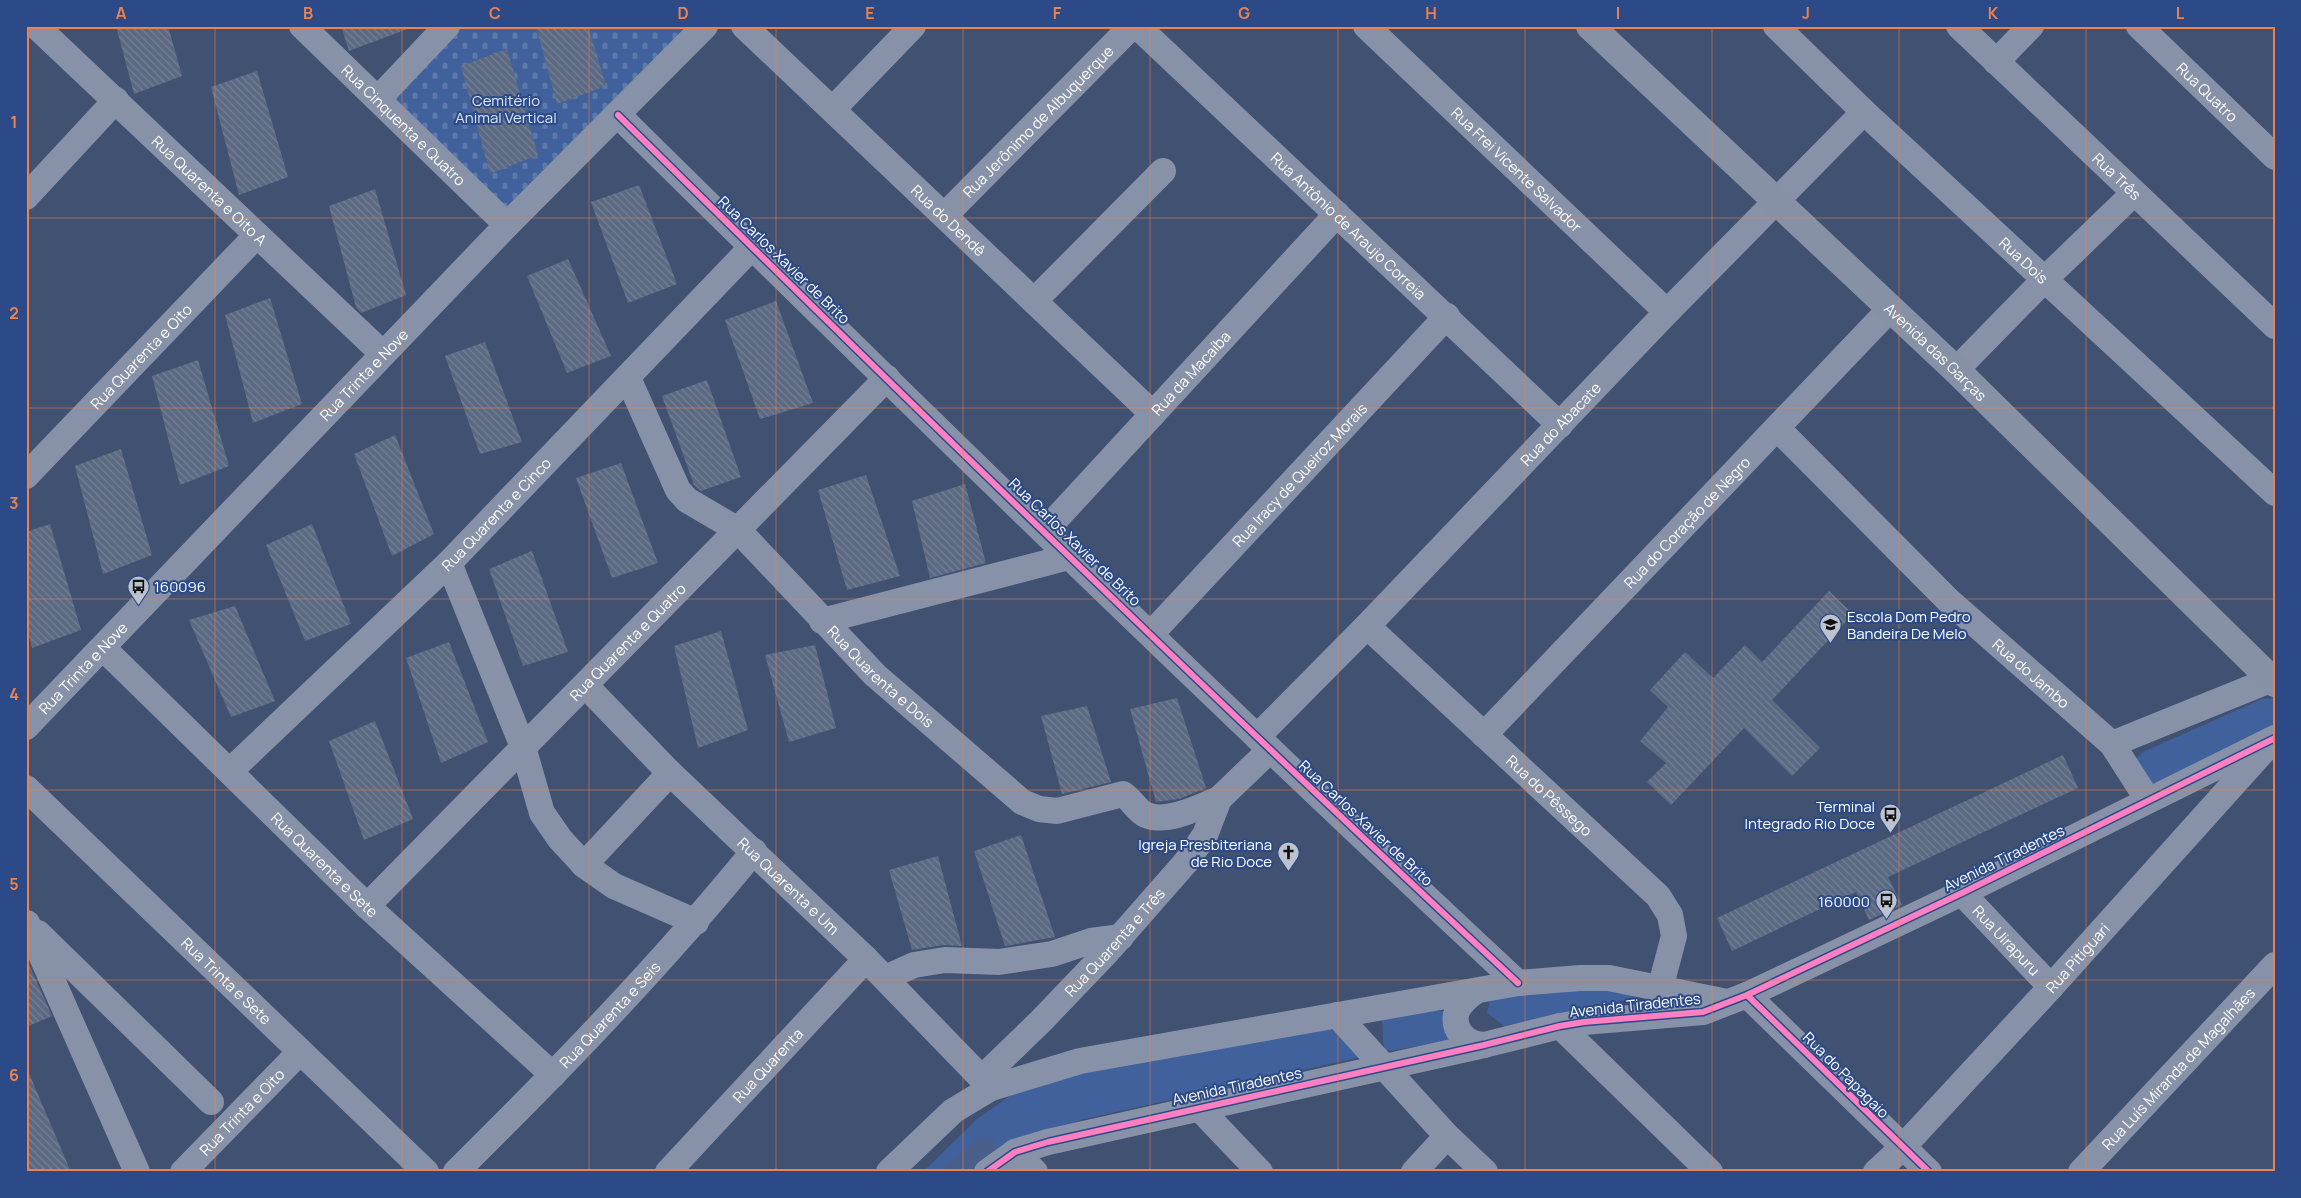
<svg xmlns="http://www.w3.org/2000/svg" width="2301" height="1198" font-family="Manrope,sans-serif">
<style>
.cemetery{fill:url(#cemetery-stones)}
.park{fill:#40619c}
.lines{fill:none;stroke-linecap:round;stroke-linejoin:round}
.canal{stroke:#495f89;stroke-width:21}
.building{fill:url(#building-back-hatch)}
.minor{stroke:#8792a8;stroke-width:26}
.major{stroke:#8691a5;stroke-width:28}
.cycleway-casing{stroke:#2b4a87;stroke-width:9}
.cycleway{stroke:#ff80c0;stroke-width:6}
.grid{fill:none;stroke:#ee8249;stroke-width:1;stroke-opacity:0.55}
.labels{text-anchor:middle;dominant-baseline:central;stroke-width:4;stroke-linejoin:round;paint-order:stroke}
.street-label{font-size:15px;fill:#fff;stroke:#2b4a87}
.park-label{font-size:15px;fill:#dbe5f6;stroke:#2b4a87}
.poi-label{font-size:15px;fill:#fff;stroke:#2b4a87;text-anchor:end}
.neatline{fill:none;stroke:#ee8249;stroke-width:2}
.grid-label{font-size:16px;text-anchor:middle;font-weight:bold;fill:#ee8249}
</style>
<defs>
<pattern id="cemetery-stones" width="16" height="16" patternUnits="userSpaceOnUse" patternTransform="scale(1.25)"><rect width="16" height="16" fill="#40619c"/><path d="M2 7V4a2 2 0 0 1 4 0v3zM10 15v-3a2 2 0 0 1 4 0v3z" fill="#5d79ab"/></pattern>
<pattern id="building-back-hatch" width="6" height="6" patternUnits="userSpaceOnUse" patternTransform="scale(1.25)"><rect width="6" height="6" fill="#5b6982"/><path d="M-1 5l2 2M0 0l6 6M5-1l2 2" fill="none" stroke="#748095"/></pattern>
</defs>
<rect width="100%" height="100%" fill="#405172"/>
<path class="cemetery" d="M447,26h258l-198,199 -129,-126z"/>
<g class="park">
<path d="M2275,698v25l-8,9 -119,54 -13,-26 8,-8 119,-53z"/>
<path d="M1595,979l54,16 -145,31 -17,-13 3,-13z"/>
<path d="M1427,1009l25,3 -2,30 -64,9 -3,-8 -1,-29z"/>
<path d="M1322,1022l43,34 -285,64 -78,33 -18,19h-61l54,-53 63,-44z"/>
</g>
<g class="lines">
<path class="canal" d="M954,1172l31,-25"/>
</g>
<g class="building">
<path d="M116,26h52l14,50 -48,18z"/>
<path d="M341,26h69v2l-61,23z"/>
<path d="M536,26h52l18,60 -49,18z"/>
<path d="M507,49l31,106 -48,19 -29,-108z"/>
<path d="M257,71l31,106 -49,18 -28,-108z"/>
<path d="M639,185l38,99 -49,19 -37,-101z"/>
<path d="M375,189l31,106 -45,18 -5,-6 -27,-101z"/>
<path d="M568,259l43,97 -44,17 -40,-97z"/>
<path d="M270,298l32,106 -49,19 -28,-108z"/>
<path d="M776,301l37,102 -53,16 -35,-99z"/>
<path d="M485,342l37,100 -42,12 -35,-98z"/>
<path d="M198,360l31,106 -49,19 -28,-109z"/>
<path d="M707,380l34,97 -40,14 -7,-6 -32,-89z"/>
<path d="M395,435l39,99 -42,22 -38,-102z"/>
<path d="M121,449l31,106 -49,19 -28,-108z"/>
<path d="M621,463l37,100 -46,15 -36,-100z"/>
<path d="M866,475l34,101 -53,14 -29,-100z"/>
<path d="M965,484l21,79 -56,15 -18,-77z"/>
<path d="M50,524l31,106 -49,18 -6,-23v-93z"/>
<path d="M312,524l39,100 -46,17 -39,-96z"/>
<path d="M532,551l36,101 -45,14 -34,-97z"/>
<path d="M1829,591l24,23 -81,86 48,48 -28,28 -48,-48 -73,77 -24,-23 19,-19 -26,-22 28,-34 -18,-17 35,-38 28,26 32,-33 17,17z"/>
<path d="M235,606l40,95 -44,16 -42,-97z"/>
<path d="M721,631l27,99 -50,18 -24,-102z"/>
<path d="M449,642l39,100 -47,21 -35,-105z"/>
<path d="M815,645l21,83 -47,14 -24,-87z"/>
<path d="M1177,698l29,90 -27,11 -23,3 -26,-93z"/>
<path d="M1087,706l24,76 -49,12 -21,-78z"/>
<path d="M375,721l38,98 -49,21 -35,-99z"/>
<path d="M2063,755l15,33 -190,89 14,28 -33,15 -13,-28 -124,59 -15,-33z"/>
<path d="M1021,835l34,102 -50,9 -31,-95z"/>
<path d="M938,856l24,90 -19,-1 -31,5 -23,-80z"/>
<path d="M26,958l26,58 -26,11z"/>
<path d="M26,1066l45,106h-41l-4,-8z"/>
</g>
<g class="lines">
<g class="minor">
<path id="s1" d="M36,26l347,328"/>
<path id="s2" d="M302,26l205,199"/>
<path id="s3" d="M744,26l409,388"/>
<path id="s4" d="M1137,26l423,399"/>
<path id="s5" d="M1366,26l301,286"/>
<path id="s6" d="M1776,26l88,86 411,381"/>
<path id="s7" d="M1959,26l316,300"/>
<path id="s8" d="M2139,26l136,131"/>
<path d="M1996,62l35,-36"/>
<path d="M378,99l69,-73"/>
<path d="M833,109l80,-83"/>
<path d="M618,115c297,293 595,584 900,868"/>
<path d="M26,197l90,-97"/>
<path id="s9" d="M945,215l187,-189"/>
<path d="M1034,301l129,-130"/>
<path d="M1956,370l89,-91 89,-86"/>
<path id="s10" d="M628,378l50,112 9,10 51,30 137,145 147,127 17,7 18,2 66,-17c9,6 14,17 23,21 20,9 54,-8 73,-16"/>
<path id="s11" d="M1778,429l170,171 164,144 36,56"/>
<path id="s12" d="M26,476l231,-241"/>
<path id="s13" d="M1045,531l292,-317"/>
<path d="M449,563l74,184 19,66 18,26 24,26 30,21 82,36"/>
<path d="M822,621l247,-64"/>
<path id="s14" d="M1367,626l291,270 12,19 4,21 -14,53"/>
<path id="s15" d="M1151,634l296,-318"/>
<path id="s16" d="M103,648l264,258 186,169"/>
<path id="s17" d="M585,685l85,88 196,186 125,129"/>
<path id="s18" d="M26,727l481,-502 198,-199"/>
<path id="s19" d="M1484,735l406,-426"/>
<path id="s20" d="M1257,737l110,-111 300,-314 197,-200"/>
<path d="M2112,744l163,-66"/>
<path id="s21" d="M230,771l219,-208 303,-316"/>
<path id="s22" d="M26,788l400,384"/>
<path d="M584,865l86,-92"/>
<path id="s23" d="M1962,893l89,94"/>
<path id="s24" d="M367,906l520,-528"/>
<path d="M27,923l110,249"/>
<path d="M38,933l173,169"/>
<path d="M885,978l29,-13 31,-5 54,2 53,-8 39,-13 30,-4"/>
<path d="M1476,991c-7,5 -15,11 -19,20 -6,19 9,33 27,34"/>
<path d="M1747,995l182,177"/>
<path d="M1337,1015l110,121 38,36"/>
<path d="M1560,1026l150,146"/>
<path id="s25" d="M982,1078l59,-57 66,-69 79,-90 19,-27 14,-36 51,-49"/>
<path d="M1198,1107l62,65"/>
<path d="M1015,1152l20,20"/>
<path id="s26" d="M183,1172l117,-120"/>
<path id="s27" d="M456,1172c104,-103 206,-208 298,-321"/>
<path id="s28" d="M668,1172l198,-213"/>
<path d="M889,1172l64,-61 38,-23 89,-27 438,-78 62,-5h29l118,24"/>
<path d="M987,1172l28,-20 33,-10 436,-97 76,-19 24,-4 119,-10 44,-17 215,-102 313,-155"/>
<path d="M1414,1172l33,-36"/>
<path id="s29" d="M1876,1172l26,-24 149,-161 214,-238"/>
<path id="s30" d="M2081,1172l194,-207"/>
</g>
<path class="major" id="s31" d="M1590,26l366,344 319,313"/>
<defs>
<g id="cycleway">
<path d="M618,115c297,293 595,584 900,868"/>
<path d="M1747,995l182,177"/>
<path d="M987,1172l28,-20 33,-10 436,-97 76,-19 24,-4 119,-10 44,-17 215,-102 313,-155"/>
</g>
</defs>
<use href="#cycleway" class="cycleway-casing"/>
<use href="#cycleway" class="cycleway"/>
</g>
<path class="grid" d="M215,26v1146M402,26v1146M589,26v1146M776,26v1146M963,26v1146M1150,26v1146M1338,26v1146M1525,26v1146M1712,26v1146M1899,26v1146M2086,26v1146M26,218h2249M26,408h2249M26,599h2249M26,790h2249M26,980h2249"/>
<defs>
<symbol id="bus-pin" viewBox="-11 -11 22 30"><path d="M0 17L-7.5 6A9.5 9.5 0 1 1 7.5 6Z" fill="#bcc2ce" stroke="#2b4a87"/><path d="M-5-6H5V4H4V6H2V4H-2V6H-4V4H-5ZM-3.5-4V0h7V-4ZM-3.5 1.2v1.5H-2V1.2ZM2 1.2v1.5H3.5V1.2Z" fill="#111"/></symbol>
<symbol id="school-pin" viewBox="-11 -11 22 30"><path d="M0 17L-7.5 6A9.5 9.5 0 1 1 7.5 6Z" fill="#bcc2ce" stroke="#2b4a87"/><path d="M0-5L7-2L0 1L-7-2ZM-4 1L0 2.5L4 1V4Q0 6-4 4Z" fill="#111"/></symbol>
<symbol id="church-pin" viewBox="-11 -11 22 30"><path d="M0 17L-7.5 6A9.5 9.5 0 1 1 7.5 6Z" fill="#bcc2ce" stroke="#2b4a87"/><path d="M-1.2-6h2.4v3.5h3.3v2.4h-3.3V6h-2.4V-.1h-3.3v-2.4h3.3Z" fill="#111"/></symbol>
</defs>
<g fill-rule="evenodd">
<use href="#bus-pin" x="126" y="574" width="25" height="34"/>
<use href="#school-pin" x="1818" y="612" width="25" height="34"/>
<use href="#bus-pin" x="1878" y="802" width="25" height="34"/>
<use href="#church-pin" x="1276" y="840" width="25" height="34"/>
<use href="#bus-pin" x="1874" y="888" width="25" height="34"/>
</g>
<g class="labels">
<g class="street-label">
<text stroke="none"><textPath href="#s8" startOffset="95">Rua Quatro</textPath></text>
<text stroke="none"><textPath href="#s9" startOffset="132">Rua Jerônimo de Albuquerque</textPath></text>
<text stroke="none"><textPath href="#s2" startOffset="142">Rua Cinquenta e Quatro</textPath></text>
<text stroke="none"><textPath href="#s5" startOffset="208">Rua Frei Vicente Salvador</textPath></text>
<text stroke="none"><textPath href="#s7" startOffset="218">Rua Três</textPath></text>
<text stroke="none"><textPath href="#s1" startOffset="239">Rua Quarenta e Oito A</textPath></text>
<text stroke="none"><textPath href="#s3" startOffset="282">Rua do Dendê</textPath></text>
<text stroke="none"><textPath href="#s4" startOffset="291">Rua Antônio de Araujo Correia</textPath></text>
<text transform="translate(784 260) rotate(44)">Rua Carlos Xavier de Brito</text>
<text stroke="none"><textPath href="#s6" startOffset="341">Rua Dois</textPath></text>
<text stroke="none"><textPath href="#s31" startOffset="475">Avenida das Garças</textPath></text>
<text stroke="none"><textPath href="#s12" startOffset="166">Rua Quarenta e Oito</textPath></text>
<text stroke="none"><textPath href="#s13" startOffset="215">Rua da Macaíba</textPath></text>
<text stroke="none"><textPath href="#s18" startOffset="488">Rua Trinta e Nove</textPath></text>
<text stroke="none"><textPath href="#s20" startOffset="436">Rua do Abacate</textPath></text>
<text stroke="none"><textPath href="#s15" startOffset="218">Rua Iracy de Queiroz Morais</textPath></text>
<text stroke="none"><textPath href="#s21" startOffset="370">Rua Quarenta e Cinco</textPath></text>
<text stroke="none"><textPath href="#s19" startOffset="294">Rua do Coração de Negro</textPath></text>
<text transform="translate(1075 542) rotate(44)">Rua Carlos Xavier de Brito</text>
<text stroke="none"><textPath href="#s24" startOffset="371">Rua Quarenta e Quatro</textPath></text>
<text stroke="none"><textPath href="#s18" startOffset="82">Rua Trinta e Nove</textPath></text>
<text stroke="none"><textPath href="#s11" startOffset="352">Rua do Jambo</textPath></text>
<text stroke="none"><textPath href="#s10" startOffset="400">Rua Quarenta e Dois</textPath></text>
<text stroke="none"><textPath href="#s14" startOffset="249">Rua do Pêssego</textPath></text>
<text transform="translate(1366 823) rotate(43)">Rua Carlos Xavier de Brito</text>
<text transform="translate(2004 858) rotate(-26)">Avenida Tiradentes</text>
<text stroke="none"><textPath href="#s16" startOffset="310">Rua Quarenta e Sete</textPath></text>
<text stroke="none"><textPath href="#s17" startOffset="286">Rua Quarenta e Um</textPath></text>
<text stroke="none"><textPath href="#s23" startOffset="65">Rua Uirapuru</textPath></text>
<text stroke="none"><textPath href="#s25" startOffset="190">Rua Quarenta e Três</textPath></text>
<text stroke="none"><textPath href="#s29" startOffset="294">Rua Pitiguari</textPath></text>
<text stroke="none"><textPath href="#s22" startOffset="278">Rua Trinta e Sete</textPath></text>
<text transform="translate(1635 1005) rotate(-6)">Avenida Tiradentes</text>
<text stroke="none"><textPath href="#s27" startOffset="220">Rua Quarenta e Seis</textPath></text>
<text stroke="none"><textPath href="#s28" startOffset="146">Rua Quarenta</textPath></text>
<text stroke="none"><textPath href="#s30" startOffset="142">Rua Luís Miranda de Magalhães</textPath></text>
<text transform="translate(1846 1075) rotate(45)">Rua do Papagaio</text>
<text transform="translate(1237 1086) rotate(-12)">Avenida Tiradentes</text>
<text stroke="none"><textPath href="#s26" startOffset="84">Rua Trinta e Oito</textPath></text>
</g>
<g class="park-label">
<text x="506" y="100">Cemitério<tspan x="506" dy="17">Animal Vertical</tspan></text>
</g>
<g class="poi-label">
<text x="154" y="586" text-anchor="start">160096</text>
<text x="1847" y="616" text-anchor="start">Escola Dom Pedro<tspan x="1847" dy="17">Bandeira De Melo</tspan></text>
<text x="1875" y="806">Terminal<tspan x="1875" dy="17">Integrado Rio Doce</tspan></text>
<text x="1272" y="844">Igreja Presbiteriana<tspan x="1272" dy="17">de Rio Doce</tspan></text>
<text x="1870" y="901">160000</text>
</g>
</g>
<rect width="2301" height="1198" fill="none" stroke="#2b4a87" stroke-width="55"/>
<rect x="28" y="28" width="2246" height="1142" class="neatline"/>
<g class="grid-label">
<text x="121" y="19">A</text>
<text x="308" y="19">B</text>
<text x="495" y="19">C</text>
<text x="683" y="19">D</text>
<text x="870" y="19">E</text>
<text x="1057" y="19">F</text>
<text x="1244" y="19">G</text>
<text x="1431" y="19">H</text>
<text x="1618" y="19">I</text>
<text x="1806" y="19">J</text>
<text x="1993" y="19">K</text>
<text x="2180" y="19">L</text>
<text x="14" y="128">1</text>
<text x="14" y="319">2</text>
<text x="14" y="509">3</text>
<text x="14" y="700">4</text>
<text x="14" y="890">5</text>
<text x="14" y="1081">6</text>
</g>
</svg>
